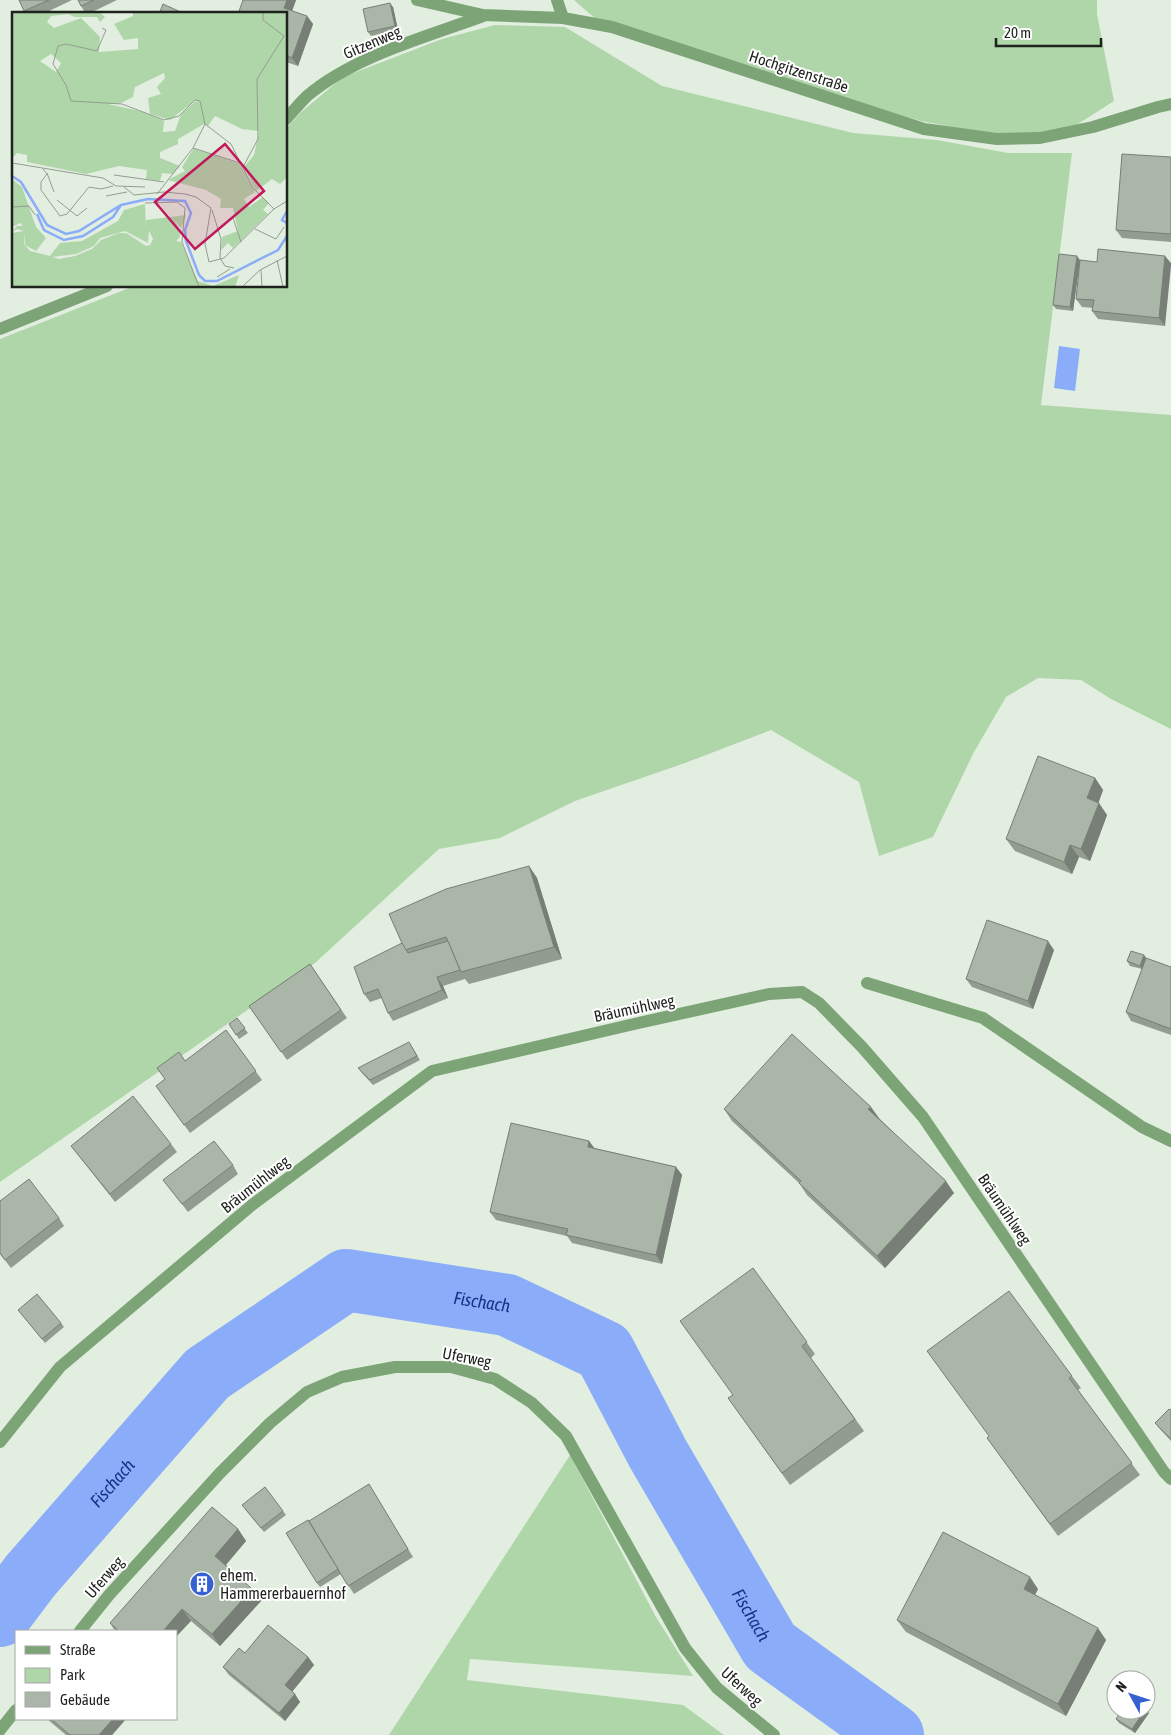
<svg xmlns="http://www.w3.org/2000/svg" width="1171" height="1735" font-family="'Asap Condensed',sans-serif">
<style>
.green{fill:#afd6a8}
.water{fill:#8badf9}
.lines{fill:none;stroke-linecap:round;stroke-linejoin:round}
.river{stroke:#8badf9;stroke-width:62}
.minor{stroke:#7ca476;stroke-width:12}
.wall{fill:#929d90}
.shaded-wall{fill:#777f76}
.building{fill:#aab6a8;stroke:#777f76}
.labels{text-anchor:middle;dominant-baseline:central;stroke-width:4;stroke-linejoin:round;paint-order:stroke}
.street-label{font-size:16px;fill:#1f231e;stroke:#fff}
.poi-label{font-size:16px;fill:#1f231e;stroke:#fff;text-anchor:start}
.water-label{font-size:18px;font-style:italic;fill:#163388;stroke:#fff}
.inset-river{fill:none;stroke:#8badf9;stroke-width:2.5}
.inset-road{fill:none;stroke:#949d92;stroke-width:1}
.view{fill:#c2185b;fill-opacity:0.15;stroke:#c2185b;stroke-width:2.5}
.inset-edge{fill:none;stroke:#1f231e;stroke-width:2.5}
</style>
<rect width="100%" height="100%" fill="#e2eee0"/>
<g class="green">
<path d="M574,0h523v14l17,87 -44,28 -51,7 -61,-8 -37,-7 -92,-25 -232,-76z"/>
<path d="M495,25l70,2 97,59 191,47 84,7 71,13h64l-31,252 130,10v314l-60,-30 -30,-19 -43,-2 -32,19 -32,55 -41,85 -54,19 -20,-74 -88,-52 -86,33 -110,38 -75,37 -61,11 -124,114 -315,219v-843l134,-53h152v-157l14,-16 43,-36 99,-38z"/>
<path d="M570,1455l86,162 37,59 -223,-17 -3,21 216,25 41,30h-335z"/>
</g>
<path class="water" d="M1059,346l21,3 -5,42 -21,-3z"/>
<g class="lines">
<path class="river" id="s1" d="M0,1616l31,-41 176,-201 139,-94 161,25 97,46 54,103 112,192 123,89"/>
<g class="minor">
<path d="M417,0l66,15 80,3 49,9 312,102 73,10 43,-1 53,-11 65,-20 13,-3"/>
<path d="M557,0l6,18"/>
<path d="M286,119c7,-8 14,-16 21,-23 47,-40 119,-59 176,-80"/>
<path d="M0,329l107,-43"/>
<path d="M867,983l116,35 159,109 29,14"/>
<path d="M0,1442l60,-75 192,-162 180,-134 202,-47 135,-30 33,-2 17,11 43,44 61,70 241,355 7,7"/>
<path d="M80,1631l29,-36 111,-122 50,-50 37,-31 35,-15 53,-10h56l44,12 37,24 34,33 119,212 32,40 57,47"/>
<path d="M0,1730l16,-20"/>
</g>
</g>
<g class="wall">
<path d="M19,0h53l-29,14h-17z"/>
<path d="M78,0h39l-29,14h-2l-5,-8z"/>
<path d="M243,0h53l-4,11 15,5 6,8 -15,42 -12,-4v-48z"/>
<path d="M393,7l5,23 -27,6 -3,-4z"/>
<path d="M1171,157v85l-49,-4 -6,-8z"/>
<path d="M1165,256v70l-67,-7 -6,-8 1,-3 -11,-1 -6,-8 21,-37z"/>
<path d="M1080,260l-7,51 -17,-2 -3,-4z"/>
<path d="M1095,778l8,12 -5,13 9,12 -17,46 -11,-4 -7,17 -57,-23 -9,-12z"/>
<path d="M529,866l8,12 25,81 -93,25 -4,-5 -22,7 5,12 -55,23 -5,-8 -6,-15 -12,4 -6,-8 38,-51z"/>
<path d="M1054,950l-21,59 -61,-22 -6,-8z"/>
<path d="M1144,955l2,3 25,9v68l-40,-14 -5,-9 16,-43 -12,-3 -3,-5z"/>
<path d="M310,964l37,54 -60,42 -38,-54z"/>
<path d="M237,1018l11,15 -9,6 -10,-15z"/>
<path d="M226,1030l36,50 -72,53 -34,-47z"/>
<path d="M412,1047l8,13 -47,25 -12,-13 -3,-4z"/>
<path d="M724,1109l155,9 75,75 -69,75 -78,-73 -8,-12 -67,-62z"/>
<path d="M589,1141l5,7 82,19 6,8 -20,89 -90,-21 -5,-7 -71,-16 -6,-8z"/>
<path d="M171,1144l6,8 -62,50 -44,-56z"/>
<path d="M233,1165l5,9 -50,38 -25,-32z"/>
<path d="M0,1201l59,17 5,8 -53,42 -11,-14z"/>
<path d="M753,1268l62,86 -4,4 53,73 -74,54 -62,-87 5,-3z"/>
<path d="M18,1310l43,13 3,4 -19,16z"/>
<path d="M1072,1376l9,12 -3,2 62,85 -82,61 -71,-98z"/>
<path d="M1171,1410v31l-13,-14 -3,-4z"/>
<path d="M374,1493l39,64 -59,37 -13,-20 -21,13 -3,-4 -8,-62z"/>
<path d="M245,1509l38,2 3,4 -22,17z"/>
<path d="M238,1529l8,12 -20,24 35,36 -41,45 -29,-25 -15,10h-61l-5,-8z"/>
<path d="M1038,1589l-3,6 71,45 -40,76 -160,-84 -9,-12z"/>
<path d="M245,1653l63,4 6,8 -22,27 8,10 -15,19 -56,-46 -6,-8z"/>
<path d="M1149,1713l-14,20 -16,-10 -3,-4z"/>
<path d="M47,1719h79l-14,16h-46z"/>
</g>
<g class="shaded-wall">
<path d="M287,0h9l-6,16 -6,-8z"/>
<path d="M390,3l3,4 5,23 -3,-4z"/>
<path d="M307,16l6,8 -15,42 -6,-8z"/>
<path d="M1077,256l3,4 -7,51 -3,-4z"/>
<path d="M1165,256l6,7v3l-6,60 -6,-8z"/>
<path d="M1095,778l8,12 -7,20 -9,-12z"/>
<path d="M1099,803l8,12 -17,46 -9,-12z"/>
<path d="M1070,845l9,12 -7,17 -8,-12z"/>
<path d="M529,866l8,12 25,81 -8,-12z"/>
<path d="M1048,941l6,9 -21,59 -5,-8z"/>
<path d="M1144,955l3,4 -4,11 -3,-4z"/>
<path d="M437,977l6,9 5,12 -6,-8z"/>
<path d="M871,1107l8,11 -2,3 -9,-12z"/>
<path d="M589,1141l6,8 -7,-2z"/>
<path d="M676,1167l6,8 -20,89 -6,-9z"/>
<path d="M946,1181l8,12 -69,75 -8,-12z"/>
<path d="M238,1529l8,12 -23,27 -8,-12z"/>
<path d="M1030,1577l8,12 -6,11 -8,-11z"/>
<path d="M252,1589l9,12 -41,45 -8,-12z"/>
<path d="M182,1609l9,12 -15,16v-6h-13z"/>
<path d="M1098,1628l8,12 -40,76 -8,-12z"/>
<path d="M308,1657l6,8 -24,29 -5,-9z"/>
<path d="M295,1694l5,8 -15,19 -6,-8z"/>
<path d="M1146,1709l3,4 -14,20 -3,-4 13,-19h1z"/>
<path d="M113,1719h13l-14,16h-13z"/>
</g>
<g class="building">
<path d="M19,0h30l-25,11z"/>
<path d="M78,0h16l-13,6z"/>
<path d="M243,0h44l-3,8 23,8 -15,42 -6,-3v-41h-48z"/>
<path d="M390,3l5,23 -27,6 -5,-23z"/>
<path d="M163,4l22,10h-26z"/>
<path d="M1122,154l49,3v77l-55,-4z"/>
<path d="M1098,249l67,7 -6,62 -67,-7 2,-11 -18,-1 4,-39 17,2z"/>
<path d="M1059,254l18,2 -7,51 -17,-2z"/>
<path d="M1038,756l57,22 -8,20 12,5 -18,46 -11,-4 -6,17 -58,-23z"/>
<path d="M529,866l25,81 -93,25 -15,-35 -41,13 -16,-36 57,-25z"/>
<path d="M987,920l61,21 -20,60 -62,-22z"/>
<path d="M448,941l12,29 -23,7 5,13 -54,23 -10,-24 -14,5 -10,-27 48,-24 6,10z"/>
<path d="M1131,951l13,4 -4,11 -13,-5z"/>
<path d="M1146,958l25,9v62l-45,-17z"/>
<path d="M310,964l31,46 -60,42 -32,-46z"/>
<path d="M237,1018l8,10 -9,7 -7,-11z"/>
<path d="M226,1030l30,41 -72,54 -28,-39 9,-7 -8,-11 22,-16 6,9z"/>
<path d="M792,1034l79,73 -3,2 78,72 -69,75 -78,-73 2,-2 -77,-72z"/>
<path d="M409,1042l8,14 -47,24 -12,-12z"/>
<path d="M133,1096l38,48 -61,50 -39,-48z"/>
<path d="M511,1123l78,18 -1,6 88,20 -20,88 -90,-20 2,-6 -78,-17z"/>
<path d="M214,1141l19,24 -51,39 -19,-24z"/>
<path d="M29,1179l30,39 -54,42 -5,-7v-52z"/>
<path d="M753,1268l54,74 -5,4 53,73 -73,54 -54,-75 5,-3 -53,-74z"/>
<path d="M1009,1291l63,85 -3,2 63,85 -82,61 -63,-86 2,-2 -62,-85z"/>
<path d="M37,1294l24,29 -19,16 -24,-29z"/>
<path d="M1169,1409l2,1v29l-16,-16z"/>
<path d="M369,1484l39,65 -60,37 -39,-65z"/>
<path d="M265,1487l18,24 -22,17 -19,-23z"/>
<path d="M212,1507l26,22 -23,27 37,33 -40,45 -30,-25 -19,22h-44l-9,-8z"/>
<path d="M308,1520l30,49 -21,14 -31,-50z"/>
<path d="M943,1532l87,45 -6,12 74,39 -40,76 -161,-84z"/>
<path d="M268,1625l40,32 -23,28 10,9 -16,19 -56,-46 16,-19 6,5z"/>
<path d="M1122,1710h23l-13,19 -16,-10z"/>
<path d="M51,1719h62l-14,16h-29z"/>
</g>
<defs>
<symbol id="building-disc" viewBox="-11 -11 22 22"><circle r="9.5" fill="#3761d2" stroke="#fff"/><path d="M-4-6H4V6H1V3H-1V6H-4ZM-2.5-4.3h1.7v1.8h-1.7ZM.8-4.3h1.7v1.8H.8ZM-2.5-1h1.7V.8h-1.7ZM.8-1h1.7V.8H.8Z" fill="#fff"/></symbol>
</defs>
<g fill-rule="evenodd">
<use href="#building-disc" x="188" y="1570" width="28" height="28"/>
</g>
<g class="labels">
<g class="street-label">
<text transform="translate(372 42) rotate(-23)">Gitzenweg</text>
<text transform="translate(799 71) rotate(18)">Hochgitzenstraße</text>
<text transform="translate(634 1008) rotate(-12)">Bräumühlweg</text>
<text transform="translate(255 1184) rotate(-38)">Bräumühlweg</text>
<text transform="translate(1005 1209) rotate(56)">Bräumühlweg</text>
<text transform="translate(467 1357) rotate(11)">Uferweg</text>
<text transform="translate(104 1577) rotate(-49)">Uferweg</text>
<text transform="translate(742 1686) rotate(42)">Uferweg</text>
</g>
<g class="poi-label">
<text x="220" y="1575">ehem.<tspan x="220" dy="18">Hammererbauernhof</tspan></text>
</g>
<g class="water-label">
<text stroke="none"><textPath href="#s1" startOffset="624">Fischach</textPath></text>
<text stroke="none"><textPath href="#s1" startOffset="174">Fischach</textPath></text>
<text stroke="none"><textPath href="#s1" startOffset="1059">Fischach</textPath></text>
</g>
</g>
<g transform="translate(12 12)">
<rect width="275" height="275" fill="#e2eee0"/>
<path d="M0,0h87l6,5 -5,5 -3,-5h-22l-7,-3 -17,2 -4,6 7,6 27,-10 19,19 -1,15 39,-3v-11l-14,2 -10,-16 19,-8v-4h154v165l-7,7 -8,-5 -16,12 -12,-24 10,-12 5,-24 -17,-2 -27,-13 -7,10 -4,-2 -26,15v5l-18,8v6l20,8 -7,8 -11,-1 -2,8 -14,-2 1,-9 -28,-4 -33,8 -59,-12v-7l-10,-2 -5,5zM39,42l10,9 -5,9 -16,-11zM152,61l1,5 -8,9 4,7 -13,4 2,16 20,6 26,-20 5,3 -5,-2 -15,13 -6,17 -12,1 1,-11 -20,-9 -36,-8h11l14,-7 2,-10zM182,136l46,16 15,28 -11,7 5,8 14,-10 6,6 -6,7 5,4 -35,34 -5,-5 -7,7 1,-13 16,-6 -5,-23h-13l1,-9 -15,-9 -38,-10 17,-9 -3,-4zM1,168l9,7 14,40 10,11 -10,13 -11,-6 -1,-13v12l6,7 20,5 10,-13 22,-2 36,-20 6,-11 21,-6 1,25v-9l40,-5 -5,13 -8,-9 6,9 1,9 -4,4 5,1 17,39 15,5 26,-11 -4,12h-223v-54l12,-2 -7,-2 -5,3 5,-6h6l-3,-3 -8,4zM113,219l23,12 1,-12 4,8 -3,6 -4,1 -20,-13h-7l-18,7 -9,9 -17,7 -16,3 -7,-2 24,-3 18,-8 6,-8z" fill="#afd6a8" fill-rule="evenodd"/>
<path class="inset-river" d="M0,164l9,6 26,43 19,9 13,-3 42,-26 27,-6 37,2 6,12 -6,17 1,11 13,34 6,6h12l61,-31 9,-14M275,199l-5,9 5,3M25,202l7,16 20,10 19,-4 30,-19 8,-12"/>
<path class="inset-road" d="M90,16l4,2 -9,21 -31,-7 -8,2 -5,18 13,21 5,16 51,3 42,16 15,-4 16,-16 5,1 5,23 26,20 22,44 21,21M181,136l12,-24M0,151l91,15 13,8 29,1M231,155l15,-28 -1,-60 27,-43 -21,-16v-8M31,157l4,5 -6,8v8l19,26 7,-2 22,-27 12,2 12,-3M35,161l7,19M102,163l50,7M112,175l10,8 30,-3 21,2 11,3 15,11 -6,36 4,18 15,-4 50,-49 13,-8M145,182l36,-46 47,15M94,184l21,-4M45,188l20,16 10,-8M133,191l32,-1 8,6 -3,34 17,45M0,195l17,-1 6,9M200,198l9,29 -1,19 5,8 9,2M221,206l8,24M243,217l21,10 8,-12M265,248l6,27M249,258l1,17M205,265l13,-8M230,275l18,-17 27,-14"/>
<path class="view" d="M213,132l39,47 -69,58 -40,-47z"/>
<rect width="275" height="275" class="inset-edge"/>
</g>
<rect x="15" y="1630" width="162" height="90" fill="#ffffff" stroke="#a5a7a5"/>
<rect x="25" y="1646" width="25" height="8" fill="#7ca476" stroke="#a5a7a5"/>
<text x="60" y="1655" font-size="15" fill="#1f231e">Straße</text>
<rect x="25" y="1668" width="25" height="15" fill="#afd6a8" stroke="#a5a7a5"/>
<text x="60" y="1680" font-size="15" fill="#1f231e">Park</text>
<rect x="25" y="1692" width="25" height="15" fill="#aab6a8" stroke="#a5a7a5"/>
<text x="60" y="1705" font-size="15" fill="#1f231e">Gebäude</text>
<g transform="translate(1131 1695) rotate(310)"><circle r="24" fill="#ffffff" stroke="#a5a7a5"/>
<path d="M0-4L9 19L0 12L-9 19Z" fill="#3761d2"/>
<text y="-8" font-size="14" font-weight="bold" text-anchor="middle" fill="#1f231e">N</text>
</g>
<path d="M996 38v8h105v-8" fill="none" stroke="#1f231e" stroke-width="2.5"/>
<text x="1004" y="38" font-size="15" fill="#1f231e" stroke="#ffffff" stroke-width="4" paint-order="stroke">20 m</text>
</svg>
